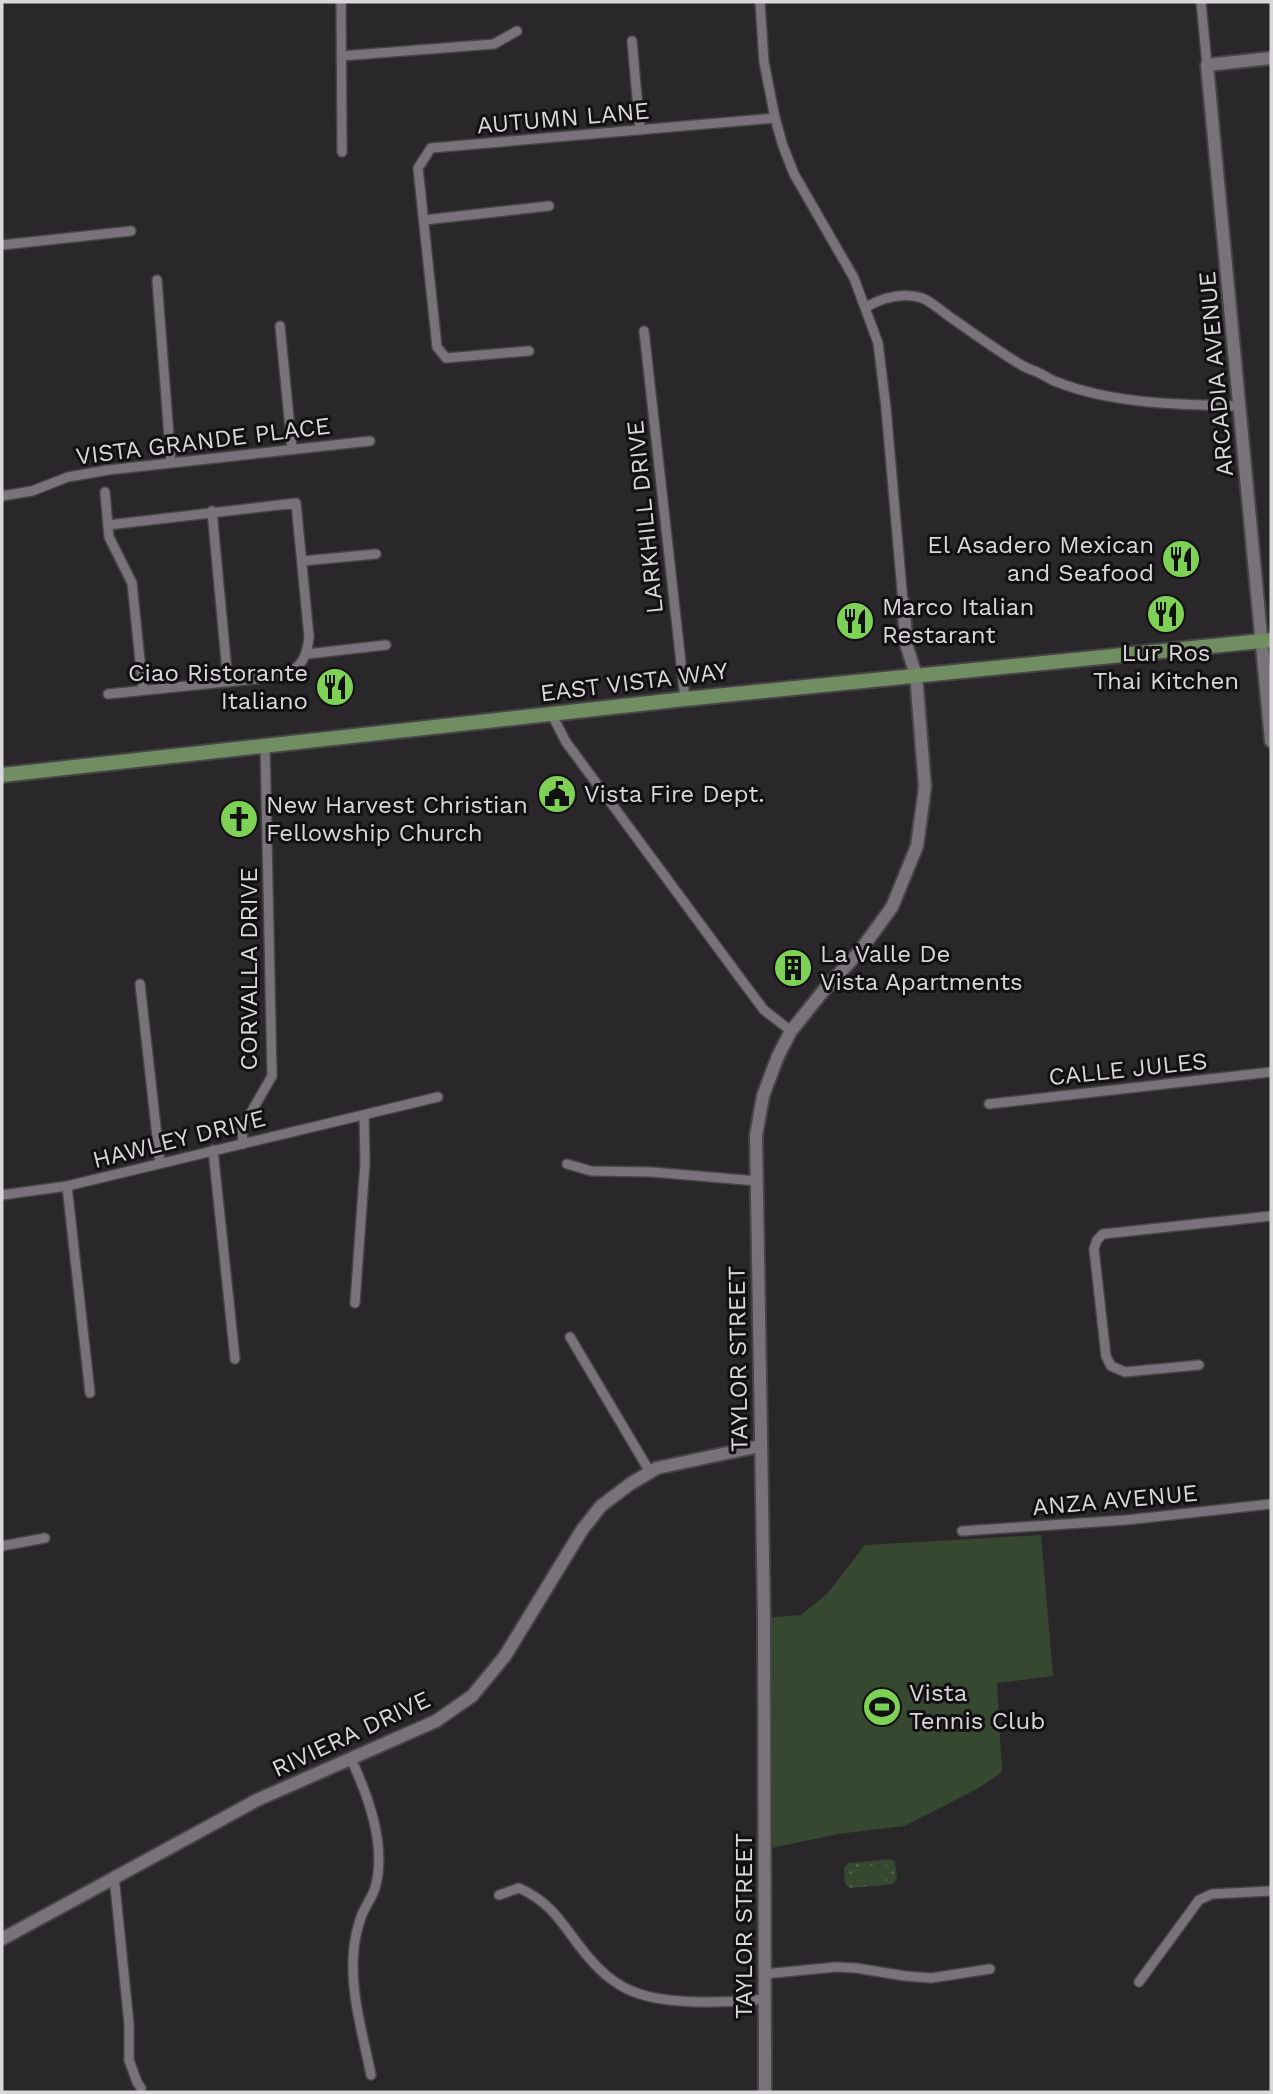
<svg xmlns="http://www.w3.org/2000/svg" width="1273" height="2094" font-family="'Work Sans',sans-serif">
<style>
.park{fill:url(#park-dots)}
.garden{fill:#36482f}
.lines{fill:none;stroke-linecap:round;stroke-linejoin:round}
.street-casing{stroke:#464446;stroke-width:12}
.secondary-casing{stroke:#464446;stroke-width:16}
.primary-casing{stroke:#464446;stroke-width:18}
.street{stroke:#777378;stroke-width:9}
.secondary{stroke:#777378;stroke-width:12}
.primary{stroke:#708e62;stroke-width:14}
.labels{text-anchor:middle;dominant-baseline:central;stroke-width:6;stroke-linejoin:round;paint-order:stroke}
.street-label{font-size:24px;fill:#d9d7d9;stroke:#121012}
.poi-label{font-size:24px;fill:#d9d7d9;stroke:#121012;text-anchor:start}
</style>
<defs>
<pattern id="park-dots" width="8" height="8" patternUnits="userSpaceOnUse" patternTransform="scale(1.75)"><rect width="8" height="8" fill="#36482f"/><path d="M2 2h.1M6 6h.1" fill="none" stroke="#52624d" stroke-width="1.8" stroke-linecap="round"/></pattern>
</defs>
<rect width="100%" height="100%" fill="#2a272a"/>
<path class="park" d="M891,1859l4,3 2,17 -4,5 -42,4 -6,-4 -1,-16 4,-5z"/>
<g class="garden">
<path d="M1041,1535l12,141 -56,7 5,89 -23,16 -75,38 -66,8 -71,15 -3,-231 37,-3 26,-21 38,-49z"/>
<path d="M886,1864l2,15 -34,4 -1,-15z"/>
</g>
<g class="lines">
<defs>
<g id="street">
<path d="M341,2l1,150"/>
<path d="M760,2l4,60 11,56 8,28 11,28 60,104 24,65 8,65 17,194"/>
<path d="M1201,2l6,63"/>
<path d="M632,41l8,89"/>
<path d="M341,56l153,-12 23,-13"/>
<path d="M424,220l125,-14"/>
<path d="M2,245l129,-14"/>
<path d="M157,280l14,183"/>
<path d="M866,307c18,-10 36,-15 56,-9 12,5 20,14 31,21 23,16 46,33 70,47 7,4 14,5 20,9 5,2 9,6 14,7 56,22 124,23 183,24"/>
<path d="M280,326l12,123"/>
<path d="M644,331l41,368"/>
<path d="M529,351l-83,7 -9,-11 -19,-179 13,-20 344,-30"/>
<path d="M105,492l4,45 23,46 11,107"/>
<path d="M2,496l30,-5 36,-14 40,-7 262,-29"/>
<path d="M212,511l16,171"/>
<path d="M302,561l74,-7"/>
<path d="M307,654l79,-9"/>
<path d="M108,694l158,-16c28,-6 40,-10 43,-41l-13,-134 -188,22"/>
<path d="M552,715l14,27 177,240 21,28 27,21"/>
<path d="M140,984l20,179"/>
<path d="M989,1104l282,-32"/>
<path d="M243,1144l-1,-16 30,-52 -7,-331"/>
<path d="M213,1150l22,209"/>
<path d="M567,1164l24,7 61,1 105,9"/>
<path d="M67,1186l23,207"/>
<path d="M2,1195l65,-9 371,-89"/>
<path d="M355,1303l10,-140 -1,-48"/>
<path d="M570,1337l80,135"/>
<path d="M1199,1365l-74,7 -14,-6 -5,-10 -12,-107 3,-9 6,-6 168,-18"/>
<path d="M962,1531l164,-11 145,-16"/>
<path d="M2,1546l43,-8"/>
<path d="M351,1759c17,36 36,88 24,129 -3,10 -10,18 -14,29 -3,9 -6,21 -7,31 -5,42 9,86 17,127"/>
<path d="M114,1876l15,148v36l8,22 4,6"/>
<path d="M499,1895l20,-7c38,17 46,43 71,71 12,14 29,28 47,34 32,12 93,10 128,6"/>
<path d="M764,1974l72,-7 20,1 49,8 26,2 59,-9"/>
<path d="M1139,1982l60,-82 13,-6 59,-3"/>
</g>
<g id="secondary">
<path d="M1271,58l-64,7 64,676"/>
<path d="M2,1939l255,-139 179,-79 36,-25 33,-40 77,-126 19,-24 29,-22 27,-16 103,-22"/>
<path d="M765,2092l-1,-474 -8,-482 7,-40 15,-40 13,-25 33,-41 36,-39 32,-44 25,-61 8,-59 -9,-112 -9,-28 -4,-45"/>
</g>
<path id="primary" d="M2,775l683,-76 586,-59"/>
</defs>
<use href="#street" class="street-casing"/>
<use href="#secondary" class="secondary-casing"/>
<use href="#primary" class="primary-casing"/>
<use href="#street" class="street"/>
<use href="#secondary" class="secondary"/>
<use href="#primary" class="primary"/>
</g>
<defs>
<symbol id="restaurant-disc" viewBox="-11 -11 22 22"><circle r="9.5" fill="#7dd154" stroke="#121012"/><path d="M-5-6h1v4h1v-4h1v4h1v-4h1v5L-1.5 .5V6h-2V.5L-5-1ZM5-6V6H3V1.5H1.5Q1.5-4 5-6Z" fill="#111"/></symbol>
<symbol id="civic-disc" viewBox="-11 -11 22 22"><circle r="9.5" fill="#7dd154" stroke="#121012"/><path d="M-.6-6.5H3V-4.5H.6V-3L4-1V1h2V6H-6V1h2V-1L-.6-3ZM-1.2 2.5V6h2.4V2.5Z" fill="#111"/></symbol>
<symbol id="church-disc" viewBox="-11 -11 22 22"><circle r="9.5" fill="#7dd154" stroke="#121012"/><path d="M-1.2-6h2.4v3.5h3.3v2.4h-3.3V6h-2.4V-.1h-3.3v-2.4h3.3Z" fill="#111"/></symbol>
<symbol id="building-disc" viewBox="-11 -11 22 22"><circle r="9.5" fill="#7dd154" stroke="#121012"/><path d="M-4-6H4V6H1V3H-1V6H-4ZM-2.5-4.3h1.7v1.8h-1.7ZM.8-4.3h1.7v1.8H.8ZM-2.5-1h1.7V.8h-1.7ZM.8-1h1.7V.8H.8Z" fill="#111"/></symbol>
<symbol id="stadium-disc" viewBox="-11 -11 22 22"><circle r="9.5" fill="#7dd154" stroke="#121012"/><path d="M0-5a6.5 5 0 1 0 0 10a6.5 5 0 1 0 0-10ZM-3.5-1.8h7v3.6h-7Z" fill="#111"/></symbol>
</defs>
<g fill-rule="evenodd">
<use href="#restaurant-disc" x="1159" y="537" width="44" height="44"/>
<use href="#restaurant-disc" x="1144" y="592" width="44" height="44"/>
<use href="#restaurant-disc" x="833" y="599" width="44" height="44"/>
<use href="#restaurant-disc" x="313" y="665" width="44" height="44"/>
<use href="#civic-disc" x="535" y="772" width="44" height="44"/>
<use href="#church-disc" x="217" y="797" width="44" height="44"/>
<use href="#building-disc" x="771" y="946" width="44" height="44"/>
<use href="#stadium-disc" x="860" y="1685" width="44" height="44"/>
</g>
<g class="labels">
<g class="street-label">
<text transform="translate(563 118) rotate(-5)">AUTUMN LANE</text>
<text transform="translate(1216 374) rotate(-95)">ARCADIA AVENUE</text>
<text transform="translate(203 441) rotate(-7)">VISTA GRANDE PLACE</text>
<text transform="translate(645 517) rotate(-96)">LARKHILL DRIVE</text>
<text transform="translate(634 682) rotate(-7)">EAST VISTA WAY</text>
<text transform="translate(249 969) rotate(-90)">CORVALLA DRIVE</text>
<text transform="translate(1128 1069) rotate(-6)">CALLE JULES</text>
<text transform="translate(179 1139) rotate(-14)">HAWLEY DRIVE</text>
<text transform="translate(738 1359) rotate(-91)">TAYLOR STREET</text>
<text transform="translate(1115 1500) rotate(-5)">ANZA AVENUE</text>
<text transform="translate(351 1734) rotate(-25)">RIVIERA DRIVE</text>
<text transform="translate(744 1926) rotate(-90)">TAYLOR STREET</text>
</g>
<g class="poi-label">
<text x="1154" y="545" text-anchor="end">El Asadero Mexican<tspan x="1154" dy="28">and Seafood</tspan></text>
<text x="882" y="607">Marco Italian<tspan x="882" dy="28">Restarant</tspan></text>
<text x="1166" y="653" text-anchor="middle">Lur Ros<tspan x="1166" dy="28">Thai Kitchen</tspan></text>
<text x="308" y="673" text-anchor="end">Ciao Ristorante<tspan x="308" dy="28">Italiano</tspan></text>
<text x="584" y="794">Vista Fire Dept.</text>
<text x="266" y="805">New Harvest Christian<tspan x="266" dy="28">Fellowship Church</tspan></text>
<text x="820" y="954">La Valle De<tspan x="820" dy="28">Vista Apartments</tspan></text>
<text x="909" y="1693">Vista<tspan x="909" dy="28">Tennis Club</tspan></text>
</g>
</g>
<rect width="1273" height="2094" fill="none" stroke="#d9d7d9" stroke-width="7"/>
</svg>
